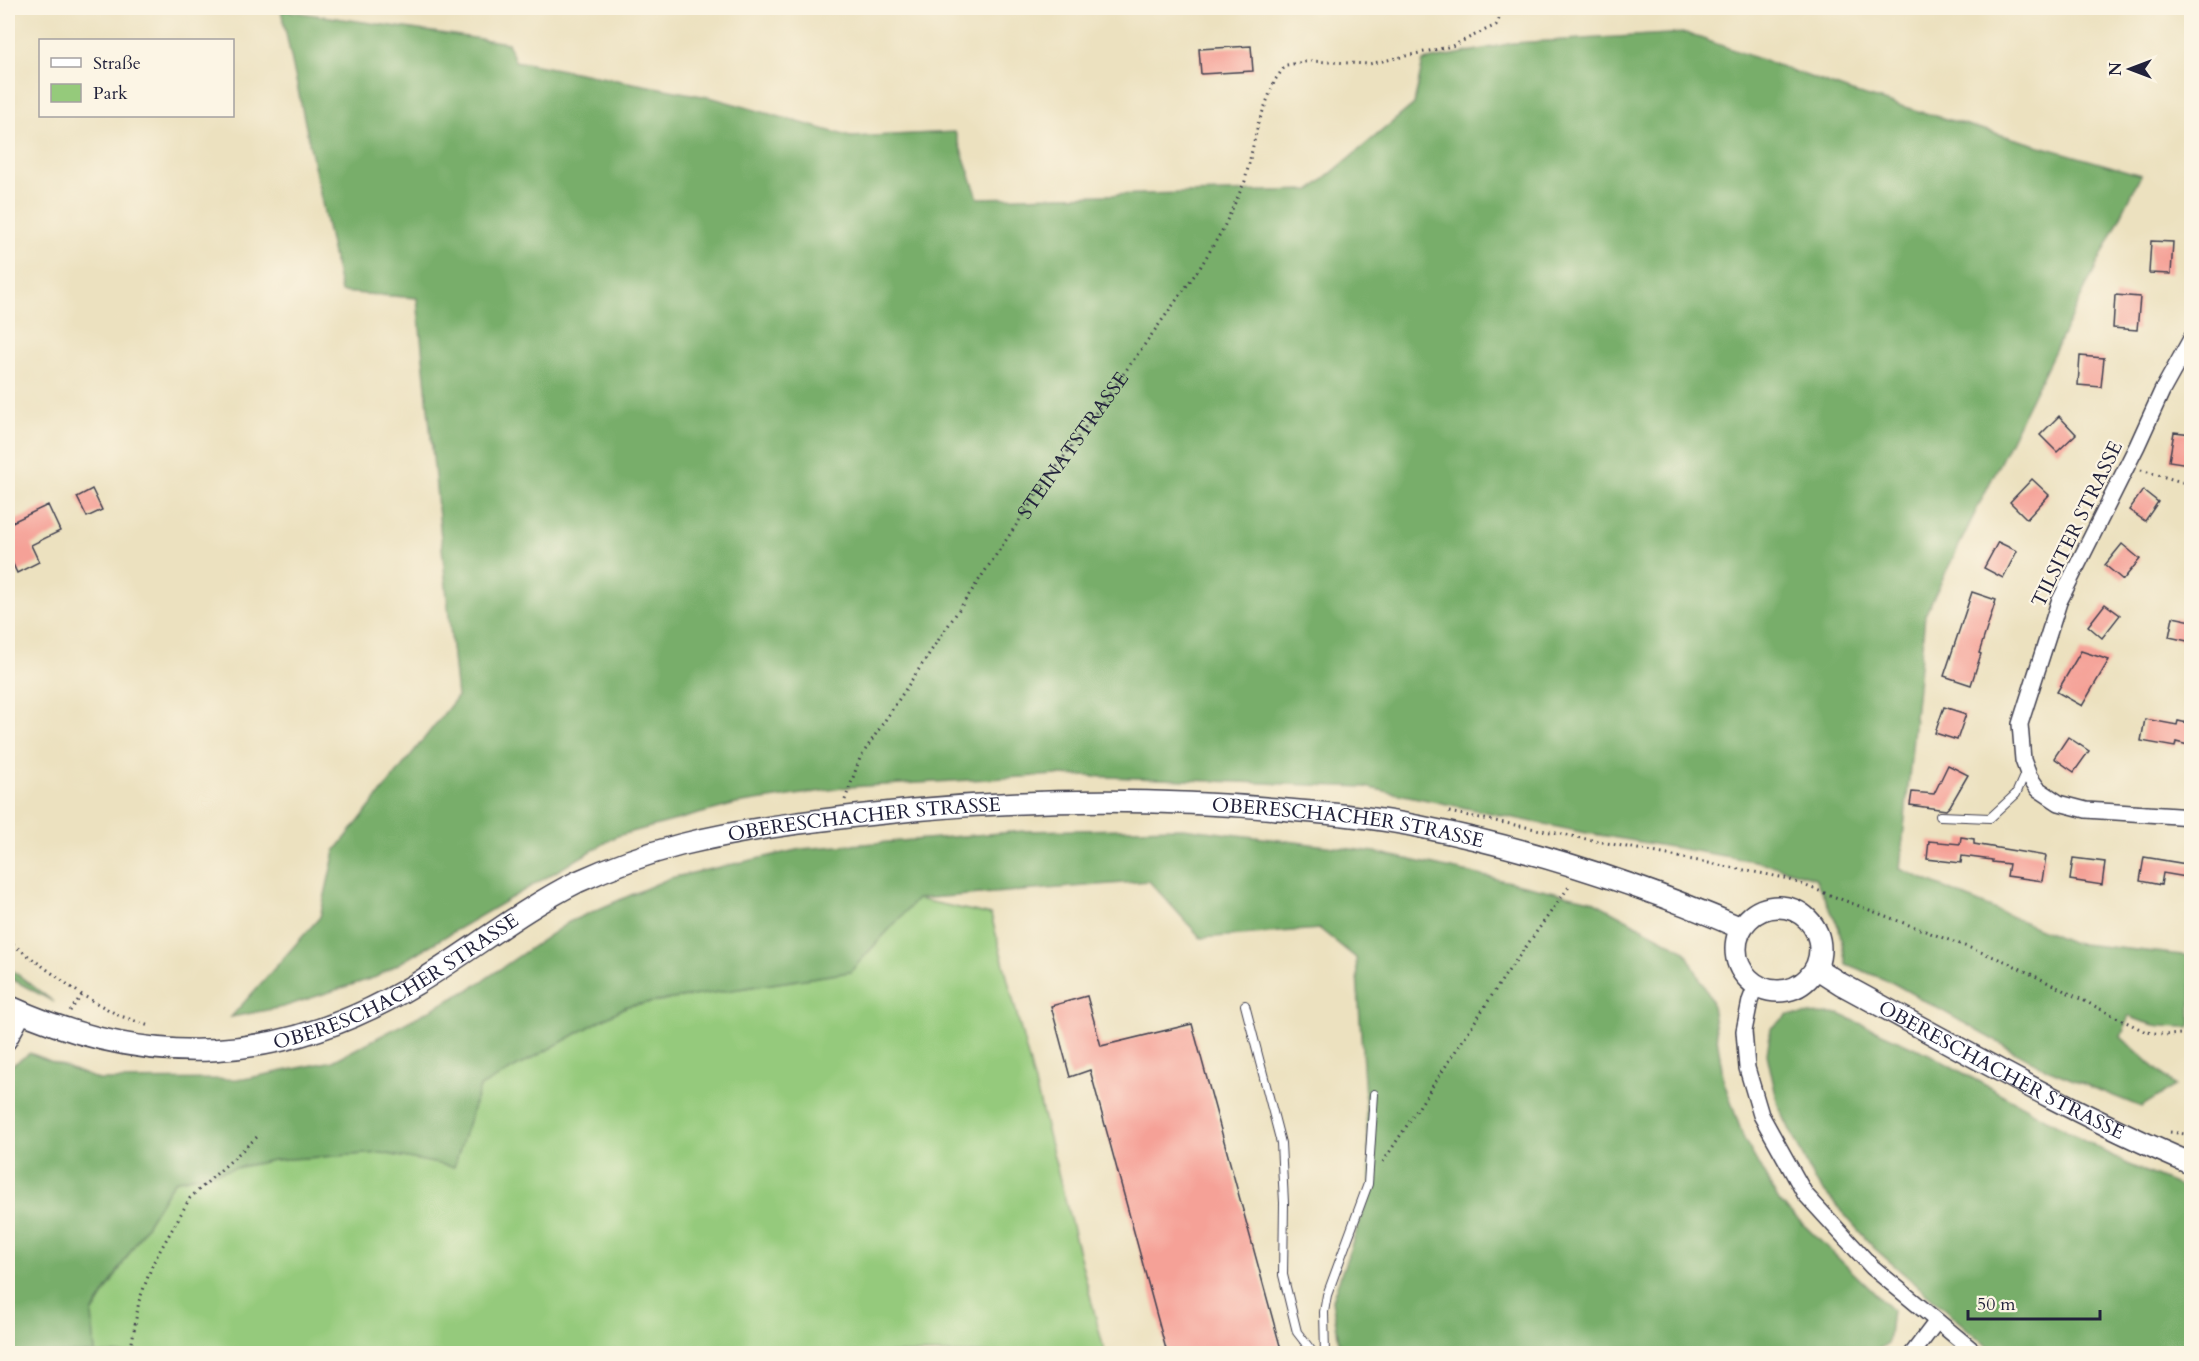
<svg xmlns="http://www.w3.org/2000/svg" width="2199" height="1361" font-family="Cardo,serif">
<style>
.green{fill:#95ca7b;stroke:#5c765b;stroke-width:1.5}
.forest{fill:#78ae6b;stroke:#4d6853;stroke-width:1.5}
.building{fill:#f5a197}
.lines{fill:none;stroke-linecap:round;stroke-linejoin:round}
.lane-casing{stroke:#403f4f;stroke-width:10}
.street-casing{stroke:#403f4f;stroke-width:18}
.secondary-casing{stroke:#403f4f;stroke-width:24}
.path{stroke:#403f4f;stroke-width:3;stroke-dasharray:1.5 4.5;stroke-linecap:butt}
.lane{stroke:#fff;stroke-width:8}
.street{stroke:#fff;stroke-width:15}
.secondary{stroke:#fff;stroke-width:21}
.labels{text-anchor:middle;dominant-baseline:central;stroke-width:4.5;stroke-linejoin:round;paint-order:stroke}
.street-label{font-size:20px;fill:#22223b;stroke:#fcf5e5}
</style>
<rect width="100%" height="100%" fill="#fcf5e5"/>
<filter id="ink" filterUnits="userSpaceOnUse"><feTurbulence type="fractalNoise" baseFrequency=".0167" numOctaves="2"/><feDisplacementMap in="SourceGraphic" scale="12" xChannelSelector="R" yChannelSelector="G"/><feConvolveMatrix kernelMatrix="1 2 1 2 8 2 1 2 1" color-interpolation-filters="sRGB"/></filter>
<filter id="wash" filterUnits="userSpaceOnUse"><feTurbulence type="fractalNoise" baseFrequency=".008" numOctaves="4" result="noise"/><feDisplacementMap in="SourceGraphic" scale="24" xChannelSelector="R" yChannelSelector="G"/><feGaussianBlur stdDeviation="1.35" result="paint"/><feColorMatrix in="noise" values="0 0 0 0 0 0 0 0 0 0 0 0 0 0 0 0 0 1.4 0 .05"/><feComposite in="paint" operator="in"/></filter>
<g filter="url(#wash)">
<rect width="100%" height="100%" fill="#ece1bf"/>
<path class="green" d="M917,899l74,16 114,438 -1010,1 -3,-40 82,-133 99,-21 109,-7 72,14 26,-80 147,-81 223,-34z"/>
<g class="forest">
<path d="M281,10l227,33 7,18 198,37 138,39 104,-5 23,66 333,-8 103,-86 9,-43 90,-18 173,-10 166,59 289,83 -216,440 -25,254 173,74 118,13v68l-2,3c-25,0 -37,0 -60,-11l-8,21 54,49 -34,21 -97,-39 -151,-85 -47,-19 -7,-36 -24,-50 -55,-16 -179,-30 -216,-45 -308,-12 -208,12 -113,17 -119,32 -241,141 -93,30 -52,10 89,-100 15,-66 122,-154 -40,-399 -76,-6z"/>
<path d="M1182,828l193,24 216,48 94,51 26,48 13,83 20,57 35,62 113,109 -4,33 -15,10h-524l-10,-11 -7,-42 39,-110 -15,-232 -36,-29 -119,9 -52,-57 -232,18 -67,73 -223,34 -147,81 -26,80 -72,-14 -109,7 -99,21 -82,132 3,40 -87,1v-286l22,-15 69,27 145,-1 89,-18 139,-73 97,-66 101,-44 131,-29 224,-18z"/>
<path d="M8,967l46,35 -46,-25z"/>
<path d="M1839,1014l90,40 200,111 62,26v162h-196l-122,-106 -59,-67 -36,-75 -11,-51 4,-26 17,-13z"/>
</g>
<g id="blocks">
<g class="building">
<path d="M1251,46l2,25 -52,3 -2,-25z"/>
<path d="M2151,241l22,1 -2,32 -22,-1z"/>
<path d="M2115,295l25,2 -3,33 -24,-2z"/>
<path d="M2080,356l24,2 -3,29 -23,-2z"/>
<path d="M2059,416l17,18 -19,18 -17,-17z"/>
<path d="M2174,432l18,2 -4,30 -19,-3z"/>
<path d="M2032,479l17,16 -22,24 -17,-17z"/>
<path d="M92,489l10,21 -15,7 -10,-20z"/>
<path d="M2143,490l15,12 -13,19 -16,-11z"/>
<path d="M48,505l12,26 -29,14 8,17 -22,11 -9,-20v-29z"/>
<path d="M1998,542l19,9 -14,27 -19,-10z"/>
<path d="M2122,544l18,15 -17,21 -18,-15z"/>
<path d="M1972,592l24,8 -17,53 2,1 -10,31 -27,-9z"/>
<path d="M2105,604l15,11 -18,23 -14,-12z"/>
<path d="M2173,617l19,4v21l-23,-5z"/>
<path d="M2081,651l28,9 -27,46 -25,-14z"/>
<path d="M1944,707l22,7 -9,26 -22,-7z"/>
<path d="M2145,719l32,6 1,-4 14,3v22l-16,-4 -1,5 -34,-6z"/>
<path d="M2068,737l21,14 -15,21 -20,-14z"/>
<path d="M1948,765l20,10 -18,31 -4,4 -36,-5 2,-13 22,2z"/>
<path d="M1961,837l13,2v5l72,12 -4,25 -35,-5 2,-12 -17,-2v-2l-30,-4 -1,7 -34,-4 2,-18 31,3z"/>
<path d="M2144,857l48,8v13l-29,-5 -2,12 -21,-4z"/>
<path d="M2073,858l32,4 -3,23 -32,-5z"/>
<path d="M1087,996l14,50 91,-22 90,329h-115l-77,-283 -20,7 -19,-71z"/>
</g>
</g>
</g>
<g filter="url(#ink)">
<use href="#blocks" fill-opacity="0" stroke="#403f4f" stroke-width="1.5"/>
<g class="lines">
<defs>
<g id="lane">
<path d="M1940,816l50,2 26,-24 10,-23"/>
<path d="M1245,1005l36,138 3,60 -1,72 14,57 17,22"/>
<path d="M1325,1354l-1,-42 3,-17 41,-111 6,-90"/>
</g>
<g id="street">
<path d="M2192,337l-30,54 -25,55 -78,156 -39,122 3,36 6,16 9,13 21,14 27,7 106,7"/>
<path d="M1756,985l-6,16 -6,30 3,37 14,47 44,79 67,73 105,87"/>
<path d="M8,1042l16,-29"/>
<path d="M1912,1354l25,-33"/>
</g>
<g id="secondary">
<circle cx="1778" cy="949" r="42"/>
<path id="s2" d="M1816,968l25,16c115,62 230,129 351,180"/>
<path id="s3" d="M8,1006c141,65 274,59 408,-22 53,-32 105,-74 161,-102 33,-15 68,-28 103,-37 76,-19 155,-27 233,-35 122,-11 242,-12 364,-1 48,4 97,8 144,18 110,22 218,57 320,101"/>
</g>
</defs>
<use href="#lane" class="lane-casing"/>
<use href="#street" class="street-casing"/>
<use href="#secondary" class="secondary-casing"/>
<g class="path">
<path d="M2141,470l51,15"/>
<path id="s1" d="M845,800l15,-42 75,-113 105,-155 161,-224 22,-37 22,-48 13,-57 17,-44 11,-15 24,-4 59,3 83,-18 44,-21 8,-17"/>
<path d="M1449,812l336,66 222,84 139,70 23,3 23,-2"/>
<path d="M8,941l74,54 36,20 31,11"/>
<path d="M70,1011l12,-16"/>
<path d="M2170,1132l22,3"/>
<path d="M1383,1162l121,-185 67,-93"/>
<path d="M130,1354l9,-53 14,-38 37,-65 68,-62"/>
</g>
<use href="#lane" class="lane"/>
<use href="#street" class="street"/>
<use href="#secondary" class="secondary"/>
</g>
</g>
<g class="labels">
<g class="street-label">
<text stroke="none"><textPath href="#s1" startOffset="423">STEINATSTRASSE</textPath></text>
<text transform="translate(2077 524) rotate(-64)">TILSITER STRASSE</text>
<text stroke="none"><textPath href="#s3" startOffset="914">OBERESCHACHER STRASSE</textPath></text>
<text stroke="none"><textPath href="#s3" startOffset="1400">OBERESCHACHER STRASSE</textPath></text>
<text stroke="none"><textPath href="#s3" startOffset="410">OBERESCHACHER STRASSE</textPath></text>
<text stroke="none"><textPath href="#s2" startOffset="212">OBERESCHACHER STRASSE</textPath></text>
</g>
</g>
<rect width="2199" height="1361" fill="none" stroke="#fcf5e5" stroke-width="30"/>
<rect x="39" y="39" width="195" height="78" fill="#fcf5e5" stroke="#a5a1a1" stroke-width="1.5"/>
<rect x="51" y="58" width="30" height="9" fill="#ffffff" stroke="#a5a1a1" stroke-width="1.5"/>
<text x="93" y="69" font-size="18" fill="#22223b">Straße</text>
<rect x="51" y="84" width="30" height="18" fill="#95ca7b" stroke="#a5a1a1" stroke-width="1.5"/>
<text x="93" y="99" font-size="18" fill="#22223b">Park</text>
<g transform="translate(2130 69) rotate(270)" stroke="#fcf5e5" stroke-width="4.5" paint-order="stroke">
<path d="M0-4.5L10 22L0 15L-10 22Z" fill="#22223b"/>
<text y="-9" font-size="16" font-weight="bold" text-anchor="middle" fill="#22223b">N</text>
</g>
<path d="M1968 1310v9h132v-9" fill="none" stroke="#22223b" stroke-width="3"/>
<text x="1977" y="1310" font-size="18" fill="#22223b" stroke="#fcf5e5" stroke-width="4.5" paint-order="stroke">50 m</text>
</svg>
